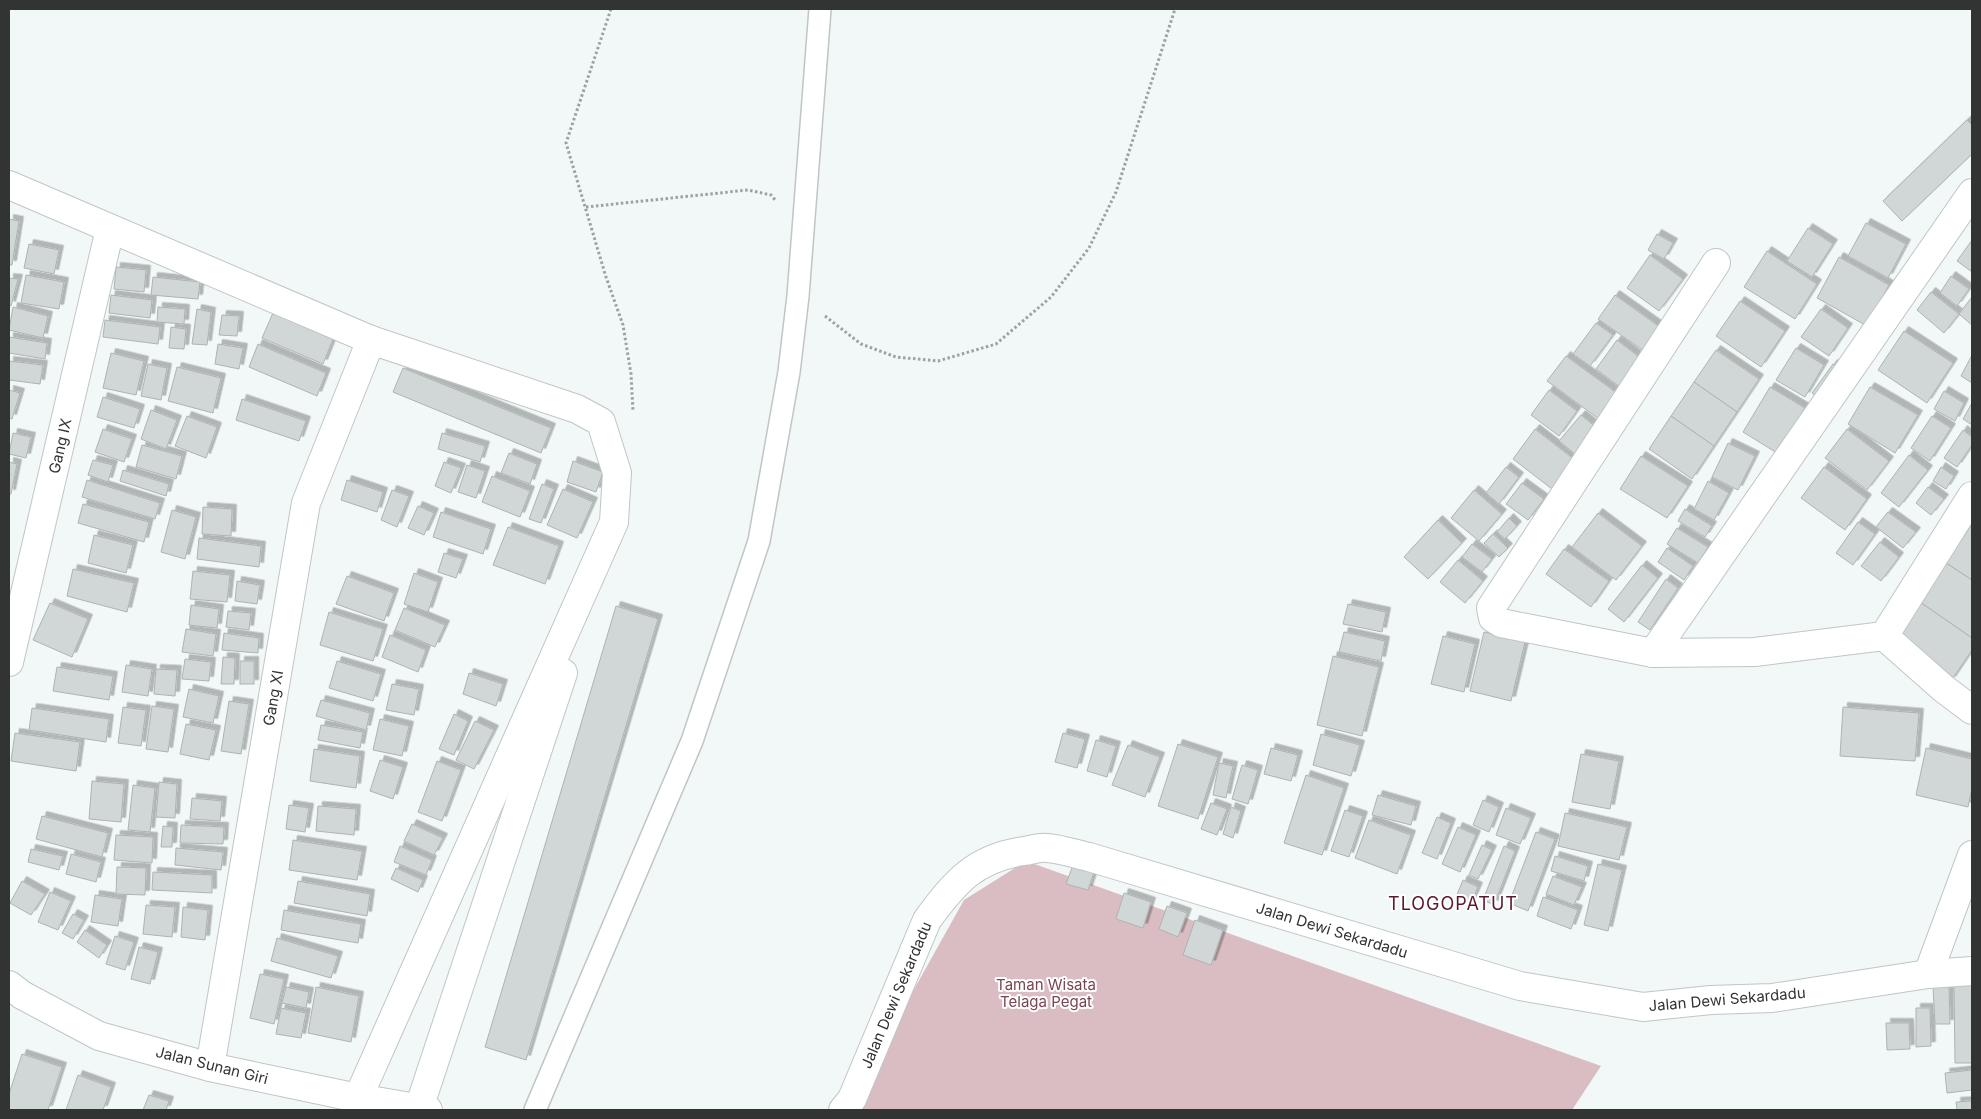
<svg xmlns="http://www.w3.org/2000/svg" width="1981" height="1119" font-family="Inter,sans-serif">
<style>
.green{fill:#d9bdc3}
.building{fill:#d0d7d6;stroke:#adb3b2;filter:url(#shadow)}
.lines{fill:none;stroke-linecap:round;stroke-linejoin:round}
.service-casing{stroke:#bfc6c5;stroke-width:24}
.minor-casing{stroke:#bfc6c5;stroke-width:30}
.secondary-casing{stroke:#bfc6c5;stroke-width:30}
.path{stroke:#9da1a1;stroke-width:3;stroke-dasharray:2.5 2.5;stroke-linecap:butt}
.service{stroke:#fff;stroke-width:21}
.minor{stroke:#fff;stroke-width:28}
.secondary{stroke:#fff;stroke-width:28}
.labels{text-anchor:middle;dominant-baseline:central;stroke-width:4;stroke-linejoin:round;paint-order:stroke}
.street-label{font-size:15px;fill:#323434;stroke:#fff}
.park-label{font-size:15px;fill:#7a4452;stroke:#fff}
.quarter-label{font-size:18px;letter-spacing:1px;fill:#5c182f;stroke:#fff}
</style>
<defs>
<filter id="shadow"><feDropShadow dx="4.5" dy="-4.5" stdDeviation="0" flood-color="#0004"/></filter>
</defs>
<rect width="100%" height="100%" fill="#f1f8f7"/>
<path class="green" d="M1026,861l575,205 -29,44h-713l30,-76 75,-134z"/>
<g class="building">
<path d="M1967,120l5,5v29l-70,67 -19,-20z"/>
<path d="M9,219l10,2 -7,44h-3z"/>
<path d="M1866,223l40,21 -18,34 -40,-22z"/>
<path d="M1808,228l25,16 -21,33 -25,-16z"/>
<path d="M1657,234l16,9 -9,16 -16,-9z"/>
<path d="M1972,240v32l-15,-11z"/>
<path d="M29,244l30,6 -5,24 -30,-6z"/>
<path d="M1767,251l50,33 -22,35 -51,-32z"/>
<path d="M1650,255l33,24 -24,32 -32,-23z"/>
<path d="M1839,257l50,28 -22,41 -50,-28z"/>
<path d="M116,267l30,3 -2,22 -30,-3z"/>
<path d="M26,275l38,7 -5,27 -38,-6z"/>
<path d="M1951,276l18,13 -12,17 -17,-13z"/>
<path d="M153,277l47,5 -2,17 -47,-4z"/>
<path d="M9,278l9,1 -7,27 -2,-1z"/>
<path d="M1931,292l28,22 -15,19 -27,-23z"/>
<path d="M111,295l41,5 -2,18 -41,-5z"/>
<path d="M1615,295l45,32 -16,24 -46,-32z"/>
<path d="M1972,297v28l-13,-11z"/>
<path d="M1740,301l45,30 -24,36 -45,-31z"/>
<path d="M13,307l35,9 -5,22 -34,-8z"/>
<path d="M158,307l27,2 -1,15 -27,-2z"/>
<path d="M197,309l14,3 -4,33 -15,-1z"/>
<path d="M1821,309l27,19 -19,28 -28,-19z"/>
<path d="M273,313l60,26 -10,25 -61,-26z"/>
<path d="M222,315l17,1 -2,20 -18,-1z"/>
<path d="M105,320l55,7 -2,17 -55,-7z"/>
<path d="M1596,323l17,12 -23,31 -17,-12z"/>
<path d="M171,327l15,2 -2,20 -15,-1z"/>
<path d="M1904,331l49,32 -26,40 -49,-33z"/>
<path d="M9,337l38,6 -2,16 -36,-6z"/>
<path d="M1617,340l30,23 -22,28 -29,-22z"/>
<path d="M218,344l25,4 -4,21 -24,-5z"/>
<path d="M258,344l68,29 -9,23 -68,-29z"/>
<path d="M1796,348l28,17 -19,32 -29,-17z"/>
<path d="M1716,350l43,29 -22,33 -43,-30z"/>
<path d="M111,353l33,8 -8,34 -33,-7z"/>
<path d="M1972,355v28l-11,-7z"/>
<path d="M1566,356l55,40 -18,26 -56,-41z"/>
<path d="M9,361l34,4 -3,19 -31,-4z"/>
<path d="M148,364l19,4 -6,32 -20,-4z"/>
<path d="M1833,364l12,9 -21,29 -12,-9z"/>
<path d="M177,367l44,11 -8,35 -45,-12z"/>
<path d="M403,368l148,60 -10,25 -148,-61z"/>
<path d="M1694,382l43,30 -23,34 -43,-30z"/>
<path d="M1770,387l35,21 -28,45 -34,-21z"/>
<path d="M1870,387l48,28 -23,38 -47,-29z"/>
<path d="M9,390l11,3 -8,26 -3,-1z"/>
<path d="M1549,390l28,21 -18,25 -28,-21z"/>
<path d="M1944,391l20,12 -9,18 -21,-12z"/>
<path d="M103,397l37,12 -6,19 -37,-11z"/>
<path d="M242,399l64,22 -7,20 -63,-21z"/>
<path d="M1972,403v22l-9,-6z"/>
<path d="M151,410l26,10 -11,29 -25,-10z"/>
<path d="M1581,415l21,17 -21,27 -22,-18z"/>
<path d="M187,416l30,11 -11,31 -31,-12z"/>
<path d="M1671,416l43,30 -22,33 -43,-30z"/>
<path d="M1932,416l19,12 -21,33 -19,-13z"/>
<path d="M103,429l29,10 -8,23 -29,-10z"/>
<path d="M1535,429l40,31 -23,29 -39,-30z"/>
<path d="M1847,429l42,32 -22,29 -42,-32z"/>
<path d="M1963,430l9,7v8l-15,22 -13,-9z"/>
<path d="M13,433l18,4 -5,21 -17,-4z"/>
<path d="M442,433l43,13 -5,16 -42,-13z"/>
<path d="M1728,443l27,13 -17,34 -26,-13z"/>
<path d="M142,445l40,11 -6,23 -40,-12z"/>
<path d="M509,453l28,11 -7,20 -29,-11z"/>
<path d="M1909,455l19,15 -29,37 -18,-14z"/>
<path d="M1641,456l47,30 -21,32 -47,-29z"/>
<path d="M93,460l20,5 -5,17 -20,-7z"/>
<path d="M573,461l30,11 -7,20 -29,-10z"/>
<path d="M9,462l8,2 -6,30h-2z"/>
<path d="M444,462l17,6 -10,25 -16,-7z"/>
<path d="M467,465l18,6 -9,27 -18,-6z"/>
<path d="M1506,467l13,10 -20,27 -13,-11z"/>
<path d="M1824,467l43,32 -22,31 -44,-32z"/>
<path d="M1941,467l13,9 -8,13 -13,-8z"/>
<path d="M123,470l46,14 -3,12 -46,-15z"/>
<path d="M492,476l38,15 -10,26 -38,-15z"/>
<path d="M87,480l73,23 -5,16 -73,-22z"/>
<path d="M347,480l36,12 -6,20 -36,-12z"/>
<path d="M1708,481l21,12 -15,27 -20,-11z"/>
<path d="M1522,483l22,16 -16,21 -22,-16z"/>
<path d="M542,484l12,5 -13,34 -12,-4z"/>
<path d="M1928,487l16,12 -13,16 -15,-12z"/>
<path d="M563,489l30,13 -16,36 -30,-13z"/>
<path d="M392,490l17,6 -12,31 -16,-7z"/>
<path d="M1474,490l28,24 -23,27 -28,-23z"/>
<path d="M83,504l66,18 -5,20 -66,-19z"/>
<path d="M418,506l16,7 -10,22 -16,-7z"/>
<path d="M203,507l29,2 -1,27 -29,-2z"/>
<path d="M1685,509l27,17 -7,11 -27,-16z"/>
<path d="M172,510l24,7 -11,42 -24,-7z"/>
<path d="M441,512l50,17 -8,25 -50,-17z"/>
<path d="M1888,512l28,20 -13,16 -27,-21z"/>
<path d="M1598,513l44,33 -26,34 -44,-33z"/>
<path d="M1509,518l8,8 -12,13 -8,-7z"/>
<path d="M1438,520l24,23 -34,36 -24,-22z"/>
<path d="M1858,522l17,12 -22,31 -17,-12z"/>
<path d="M1972,524v56l-26,-17z"/>
<path d="M508,527l51,19 -14,38 -52,-19z"/>
<path d="M1677,528l31,19 -10,16 -31,-19z"/>
<path d="M1493,534l15,14 -9,9 -15,-14z"/>
<path d="M94,535l39,10 -7,28 -38,-10z"/>
<path d="M199,538l62,8 -2,21 -62,-8z"/>
<path d="M1880,542l19,15 -18,24 -20,-15z"/>
<path d="M1472,544l20,15 -10,13 -20,-15z"/>
<path d="M1667,548l26,18 -9,14 -26,-18z"/>
<path d="M1564,549l45,32 -18,26 -45,-33z"/>
<path d="M444,553l19,6 -7,19 -18,-6z"/>
<path d="M1458,560l25,21 -18,22 -25,-21z"/>
<path d="M1946,563l26,17v58l-52,-36z"/>
<path d="M1642,565l16,13 -34,44 -16,-13z"/>
<path d="M73,569l61,14 -7,29 -60,-16z"/>
<path d="M193,571l37,4 -3,27 -37,-3z"/>
<path d="M414,573l24,9 -10,30 -24,-8z"/>
<path d="M347,576l47,17 -10,28 -48,-17z"/>
<path d="M1666,579l12,9 -28,42 -12,-8z"/>
<path d="M237,581l23,4 -3,19 -22,-3z"/>
<path d="M1920,602l52,36v12l-21,31 -58,-40z"/>
<path d="M50,603l38,16 -16,38 -39,-17z"/>
<path d="M1348,604l38,8 -4,20 -39,-8z"/>
<path d="M191,605l28,4 -2,19 -28,-3z"/>
<path d="M616,606l42,13 -132,441 -41,-13z"/>
<path d="M404,608l41,17 -10,22 -40,-17z"/>
<path d="M228,611l23,2 -2,17 -23,-3z"/>
<path d="M329,612l54,17 -10,32 -53,-16z"/>
<path d="M186,629l30,5 -3,22 -31,-4z"/>
<path d="M1344,632l41,9 -4,20 -42,-9z"/>
<path d="M1484,632l41,10 -14,59 -41,-10z"/>
<path d="M224,633l35,5 -1,15 -36,-3z"/>
<path d="M390,635l36,15 -8,22 -36,-15z"/>
<path d="M1443,636l32,8 -11,48 -33,-8z"/>
<path d="M1333,656l46,11 -17,69 -45,-11z"/>
<path d="M223,657l12,1 -1,26h-13z"/>
<path d="M185,659l26,3 -2,19 -27,-2z"/>
<rect x="240" y="661" width="14" height="23"/>
<path d="M337,661l44,13 -8,27 -44,-13z"/>
<path d="M126,665l26,4 -4,27 -26,-4z"/>
<path d="M57,667l56,9 -4,24 -56,-9z"/>
<path d="M156,669l21,1 -2,26 -21,-2z"/>
<path d="M469,673l34,11 -7,22 -33,-12z"/>
<path d="M392,684l27,5 -5,26 -28,-5z"/>
<path d="M189,689l30,7 -6,27 -30,-6z"/>
<path d="M321,700l49,13 -4,17 -50,-14z"/>
<path d="M229,701l20,3 -8,50 -20,-3z"/>
<path d="M152,706l22,3 -6,43 -22,-3z"/>
<path d="M123,707l23,3 -5,36 -23,-3z"/>
<path d="M1843,707l76,6 -4,48 -75,-5z"/>
<path d="M32,708l77,11 -3,23 -77,-12z"/>
<path d="M454,714l14,7 -14,34 -15,-6z"/>
<path d="M380,719l29,7 -7,30 -29,-6z"/>
<path d="M475,721l19,9 -20,39 -18,-9z"/>
<path d="M186,724l30,6 -7,30 -29,-6z"/>
<path d="M321,725l42,7 -3,16 -42,-8z"/>
<path d="M15,733l65,9 -4,29 -65,-10z"/>
<path d="M1063,733l22,6 -8,29 -22,-6z"/>
<path d="M1321,734l39,11 -9,31 -38,-11z"/>
<path d="M1096,740l20,6 -9,31 -20,-6z"/>
<path d="M1178,744l40,13 -20,62 -40,-13z"/>
<path d="M1128,745l32,12 -15,40 -33,-12z"/>
<path d="M1271,748l27,7 -7,26 -27,-7z"/>
<path d="M1926,748l46,11v29l-4,19 -52,-12z"/>
<path d="M314,749l46,7 -4,32 -46,-7z"/>
<path d="M1581,754l38,7 -9,48 -38,-7z"/>
<path d="M380,760l23,7 -10,32 -23,-8z"/>
<path d="M437,761l24,9 -19,51 -24,-9z"/>
<path d="M1219,763l14,3 -7,32 -13,-3z"/>
<path d="M1242,765l16,5 -10,34 -16,-5z"/>
<path d="M1306,775l38,13 -22,67 -38,-12z"/>
<path d="M92,781l32,3 -3,38 -32,-3z"/>
<path d="M159,782l18,2 -2,34 -19,-1z"/>
<path d="M133,785l22,3 -5,44 -22,-2z"/>
<path d="M1378,795l38,11 -5,19 -39,-10z"/>
<path d="M192,798l30,3 -2,20 -30,-2z"/>
<path d="M1483,800l16,7 -10,25 -16,-7z"/>
<path d="M1211,803l16,6 -10,26 -16,-6z"/>
<path d="M289,805l20,3 -4,24 -19,-3z"/>
<path d="M318,806l38,3 -2,26 -38,-4z"/>
<path d="M1231,807l10,4 -8,27 -10,-4z"/>
<path d="M1506,808l25,10 -11,26 -24,-9z"/>
<path d="M1345,810l18,6 -14,41 -18,-6z"/>
<path d="M1565,813l62,14 -8,33 -61,-14z"/>
<path d="M42,816l66,17 -6,24 -66,-18z"/>
<path d="M1437,817l14,6 -14,36 -15,-6z"/>
<path d="M1369,820l42,15 -14,39 -42,-16z"/>
<path d="M412,824l31,14 -9,17 -30,-14z"/>
<path d="M181,825l43,2 -1,17 -43,-1z"/>
<path d="M163,826l10,1 -1,20h-11z"/>
<path d="M1458,827l18,8 -16,37 -18,-8z"/>
<path d="M1536,832l19,7 -27,72 -19,-8z"/>
<path d="M116,835l37,2 -1,26 -38,-3z"/>
<path d="M293,840l69,11 -5,29 -68,-10z"/>
<path d="M1482,845l10,5 -14,29 -9,-4z"/>
<path d="M400,846l32,14 -6,15 -32,-13z"/>
<path d="M1504,846l11,5 -21,54 -11,-5z"/>
<path d="M176,848l47,4 -2,18 -46,-5z"/>
<path d="M31,849l32,7 -4,14 -31,-8z"/>
<path d="M71,854l30,8 -5,20 -30,-8z"/>
<path d="M1555,856l33,10 -4,15 -33,-10z"/>
<path d="M1598,864l24,6 -14,61 -24,-6z"/>
<path d="M1073,865l21,7 -6,18 -22,-6z"/>
<path d="M117,867l29,1 -1,27 -29,-1z"/>
<path d="M396,868l27,12 -5,12 -27,-13z"/>
<path d="M153,872l59,3v18l-60,-3z"/>
<path d="M1553,876l29,11 -8,18 -28,-11z"/>
<path d="M1463,880l15,7 -7,16 -15,-6z"/>
<path d="M22,881l23,13 -14,21 -21,-12z"/>
<path d="M298,881l72,13 -3,22 -73,-13z"/>
<path d="M50,892l21,9 -13,29 -20,-8z"/>
<path d="M1124,893l27,9 -8,26 -27,-9z"/>
<path d="M95,895l27,4 -4,27 -27,-4z"/>
<path d="M1543,897l35,13 -7,19 -34,-13z"/>
<path d="M146,905l29,2 -3,30 -29,-3z"/>
<path d="M1167,906l20,7 -9,24 -19,-8z"/>
<path d="M183,907l25,3 -3,30 -24,-3z"/>
<path d="M284,910l77,14 -3,19 -77,-13z"/>
<path d="M73,914l11,6 -11,19 -11,-6z"/>
<path d="M1195,920l28,10 -12,35 -28,-10z"/>
<path d="M85,930l22,15 -8,13 -22,-16z"/>
<path d="M115,936l19,6 -9,28 -19,-6z"/>
<path d="M277,938l61,18 -7,22 -60,-17z"/>
<path d="M139,947l19,5 -8,32 -19,-5z"/>
<path d="M260,974l24,5 -10,45 -24,-6z"/>
<path d="M1954,985h18v78h-17z"/>
<path d="M1949,986l1,38h-15l-2,-37z"/>
<path d="M286,987l23,5 -3,16 -24,-5z"/>
<path d="M316,987l43,9 -8,46 -43,-9z"/>
<path d="M281,1008l25,5 -5,25 -25,-4z"/>
<path d="M1916,1008h14l1,38 -15,1z"/>
<path d="M1886,1023h23l1,26 -23,1z"/>
<path d="M22,1054l40,13 -14,43h-39v-16z"/>
<path d="M1972,1070v20l-25,3 -2,-20z"/>
<path d="M78,1075l33,12 -8,23h-37z"/>
<path d="M149,1095l20,6 -3,9h-23z"/>
<path d="M1972,1101v9h-15l-1,-8z"/>
</g>
<g class="lines">
<defs>
<path id="service" d="M535,1110l157,-369 67,-200 30,-169 9,-76 22,-287"/>
<g id="minor">
<path d="M9,185l362,155 206,69 24,13 16,51 -3,49 -256,576"/>
<path d="M1716,263l-225,345 2,10 8,5 152,30 102,-1 129,-16 88,-140"/>
<path d="M1884,636l60,53 28,21"/>
<path d="M1653,653l319,-460"/>
<path d="M9,662l101,-433"/>
<path d="M1928,974l44,-119"/>
<path d="M210,1067l96,-564 65,-163"/>
<path d="M419,1108l144,-435"/>
<path d="M843,1110l9,-11 75,-179c28,-38 48,-62 97,-69 7,-1 16,-4 23,-3 14,1 28,6 42,9l431,129 123,21 68,-7 61,-2 156,-24 44,-3"/>
</g>
<path id="secondary" d="M9,985l13,10 77,41 111,31 148,31 70,12"/>
</defs>
<use href="#service" class="service-casing"/>
<use href="#minor" class="minor-casing"/>
<use href="#secondary" class="secondary-casing"/>
<g class="path">
<path d="M611,9l-45,134 40,134 17,48 8,49 2,37"/>
<path d="M586,207l162,-17 23,5 5,6"/>
<path d="M825,316l36,28 35,13 42,4 58,-17 55,-47 38,-49 27,-56 59,-183"/>
</g>
<use href="#service" class="service"/>
<use href="#minor" class="minor"/>
<use href="#secondary" class="secondary"/>
</g>
<g class="labels">
<g class="street-label">
<text transform="translate(60 446) rotate(-77)">Gang IX</text>
<text transform="translate(273 698) rotate(-80)">Gang XI</text>
<text transform="translate(1332 930) rotate(17)">Jalan Dewi Sekardadu</text>
<text transform="translate(896 995) rotate(-67)">Jalan Dewi Sekardadu</text>
<text transform="translate(1727 999) rotate(-5)">Jalan Dewi Sekardadu</text>
<text transform="translate(212 1065) rotate(14)">Jalan Sunan Giri</text>
</g>
<g class="park-label">
<text x="1046" y="984">Taman Wisata<tspan x="1046" dy="17">Telaga Pegat</tspan></text>
</g>
<g class="quarter-label">
<text x="1453" y="903">TLOGOPATUT</text>
</g>
</g>
<rect width="1981" height="1119" fill="none" stroke="#323434" stroke-width="20"/>
</svg>
